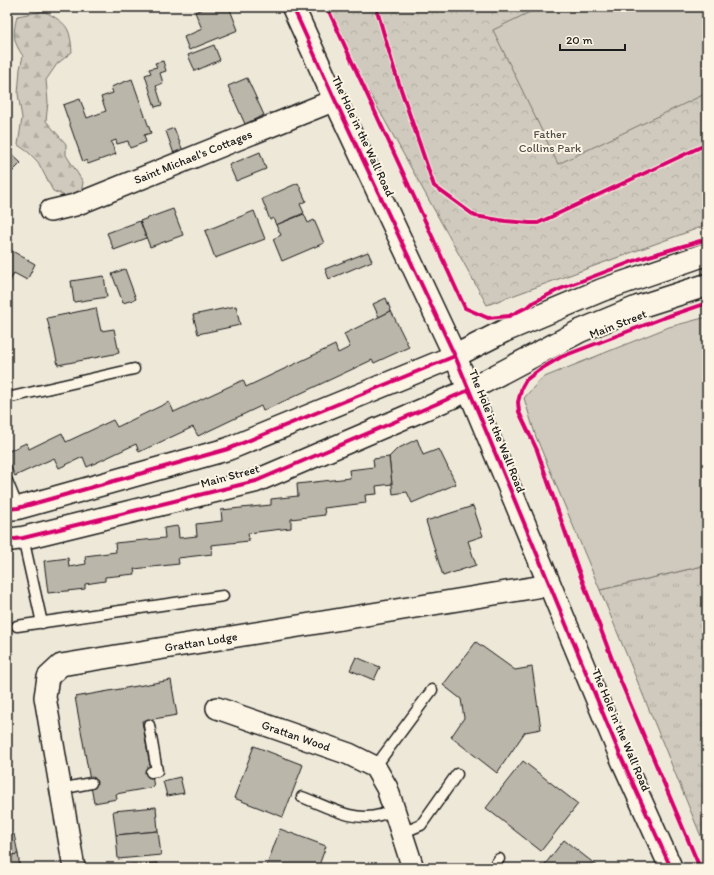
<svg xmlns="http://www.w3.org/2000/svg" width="714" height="875" font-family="Itim,sans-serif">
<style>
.grass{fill:url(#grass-tufts);stroke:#76736c}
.forest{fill:url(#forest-firs);stroke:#76736c}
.park{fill:url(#park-crowns);stroke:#76736c}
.pitch{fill:#cfcabd;stroke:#76736c}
.building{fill:#bab6aa;stroke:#1c1c1c}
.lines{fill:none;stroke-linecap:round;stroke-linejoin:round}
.lane-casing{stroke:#1c1c1c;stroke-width:13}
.street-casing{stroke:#1c1c1c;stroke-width:24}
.secondary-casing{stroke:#1c1c1c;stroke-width:25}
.lane{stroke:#fcf5e5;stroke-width:10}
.street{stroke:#fcf5e5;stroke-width:21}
.secondary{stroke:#fcf5e5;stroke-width:22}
.cycleway-casing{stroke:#fcf5e5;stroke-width:6}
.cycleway{stroke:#d6006c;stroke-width:4}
.labels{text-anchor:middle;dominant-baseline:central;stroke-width:4;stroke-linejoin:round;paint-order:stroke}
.park-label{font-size:12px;fill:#52504c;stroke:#fcf5e5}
.street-label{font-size:12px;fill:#1c1c1c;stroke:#fcf5e5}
</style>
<defs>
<pattern id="grass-tufts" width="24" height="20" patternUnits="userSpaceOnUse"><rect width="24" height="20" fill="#cfcabd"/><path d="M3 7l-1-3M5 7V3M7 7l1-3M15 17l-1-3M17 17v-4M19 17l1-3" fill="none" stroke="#b1ada2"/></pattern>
<pattern id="forest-firs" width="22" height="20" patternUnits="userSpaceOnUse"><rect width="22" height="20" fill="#cfcabd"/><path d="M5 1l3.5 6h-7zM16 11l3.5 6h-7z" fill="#b1ada2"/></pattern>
<pattern id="park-crowns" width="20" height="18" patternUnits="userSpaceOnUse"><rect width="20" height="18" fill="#cfcabd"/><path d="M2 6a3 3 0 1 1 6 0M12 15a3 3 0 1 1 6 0" fill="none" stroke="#b1ada2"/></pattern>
</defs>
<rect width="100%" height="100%" fill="#eee8d9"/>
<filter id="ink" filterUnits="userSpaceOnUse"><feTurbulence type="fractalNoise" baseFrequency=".025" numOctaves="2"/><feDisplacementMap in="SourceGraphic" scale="8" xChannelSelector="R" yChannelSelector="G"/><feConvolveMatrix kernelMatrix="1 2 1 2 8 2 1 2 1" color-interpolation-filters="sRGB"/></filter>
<g filter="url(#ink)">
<path class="grass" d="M707,565v286l-107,-261z"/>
<path class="forest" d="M44,11c23,13 26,15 28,41l-15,12 -11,16 2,22 -2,19 20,23v11l17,27 -2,12 -14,3 -14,-6 -15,-29 -10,-10 -10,-7 4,-27 -4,-24 2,-25 3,-13c-11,-16 -10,-22 -6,-40z"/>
<path class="park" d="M325,7h382v218l-220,80 -149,-269z"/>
<g class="pitch">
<path d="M540,7h167v86l-149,71 -65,-134z"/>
<path d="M707,317v248l-107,25 -64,-153 -12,-39 18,-20 127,-51z"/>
</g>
<g class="building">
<path d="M207,7h22l9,23 -49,20 -5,-13 18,-8 -7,-17z"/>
<path d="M214,45l6,15 -25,11 -7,-16z"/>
<path d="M163,61l3,10 -6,2 3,10 -7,3 6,19 -7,2 -10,-32 6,-2 -2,-4 8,-2 -2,-4z"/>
<path d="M247,78l17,37 -19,9 -17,-38z"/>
<path d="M132,79l19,54 -7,2 2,7 -16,6 -2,-7 -11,3 -1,-4 -5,2 5,12 -28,10 -2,-4 -3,2 -20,-57 17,-6 7,19 19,-7 -5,-14 12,-4 -2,-6z"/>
<path d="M174,128l9,23 -9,3 -8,-23z"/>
<path d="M7,150l14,13 -14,14z"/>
<path d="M260,152l6,17 -30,12 -7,-16z"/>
<path d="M298,183l8,18 -6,3 4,9 -28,12 -3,-7 -3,2 -8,-21z"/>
<path d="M173,209l10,26 -33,12 -10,-26z"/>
<path d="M254,211l11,28 -50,19 -10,-27z"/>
<path d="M304,214l4,9 6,-3 10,23 -42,18 -9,-22 8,-4 -5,-10z"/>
<path d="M140,221l6,17 -32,12 -7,-17z"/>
<path d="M7,248l28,16 -8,16 -13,-7 -6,12 -1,-1z"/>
<path d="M368,252l4,9 -43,18 -4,-10z"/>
<path d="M125,269l11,30 -13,4 -11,-29z"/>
<path d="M104,276l3,21 -33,5 -3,-21z"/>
<path d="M386,298l5,13 -12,6 -6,-13z"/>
<path d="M236,306l4,19 -42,9 -5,-19z"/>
<path d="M96,308l5,23 13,-2 5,24 -61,12 -11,-47z"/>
<path d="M391,311l18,36 -35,16 -2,-3 -109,51 -2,-5 -63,30 -5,-9 -54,25 -3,-8 -49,23 -4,-10 -24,11 -5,-10 -39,18 -8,-17v-7l19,-9 3,6 33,-16 4,9 47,-22 4,7 52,-25 5,10 69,-32 3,7 89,-42 3,8 12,-6 -6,-13z"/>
<path d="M417,439l6,16 16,-6 17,35 -44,19 -5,-11 -14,2 -4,-37 8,-8z"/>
<path d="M389,457l3,27 -16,2 1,8 -12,1 1,8 -42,5 1,7 -34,4v9l-43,5 1,8 -38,4 1,9 -34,4 1,6 -45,5 1,5 -30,3v4l-20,3v5l-37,4 -4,-32 24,-3 1,9 17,-3 -1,-8 31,-4 -1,-9 50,-5 -1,-10 14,-2 1,12 18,-2 -1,-12 26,-3 -1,-11 50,-5v-6l27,-3 -1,-12 53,-6 -1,-8 25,-3 -1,-8z"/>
<path d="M473,506l10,30 -15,5 8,24 -33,11 -17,-55z"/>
<path d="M476,642l39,28 17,-3 9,62 -16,3 -28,41 -46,-36 13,-19 -3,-19 -18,-14z"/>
<path d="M356,657l24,10 -6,13 -24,-10z"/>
<path d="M171,680l6,35 -35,6 12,66 -38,7 1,5 -23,4 -19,-106z"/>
<path d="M254,746l49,19 -20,52 -49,-19z"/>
<path d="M523,761l55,43 -37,47 -55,-43z"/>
<path d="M180,777l4,16 -17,3 -4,-15z"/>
<path d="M156,807l2,24 -42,4 -3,-24z"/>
<path d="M280,829l46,17 -8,22h-52z"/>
<path d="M158,831l3,24 -43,4 -2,-24z"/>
<path d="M14,834l4,20 -11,2v-21z"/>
<path d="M564,840l36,28h-58z"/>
<path d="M18,854l2,14h-13v-12z"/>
<path d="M157,863l1,5h-37v-3z"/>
</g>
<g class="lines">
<defs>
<g id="lane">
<path d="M7,398l127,-29"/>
<path d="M7,481l11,27"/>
<path d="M23,538l19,85"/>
<path d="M17,626l206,-30"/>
<path d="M149,725l8,46 -6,1"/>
<path d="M375,767l57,-77"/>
<path d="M60,789l31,-6"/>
<path d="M302,797c24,9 52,26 78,18 4,-1 9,-4 14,-6"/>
<path d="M402,833l19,-8 36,-51"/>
<path d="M493,868l6,-9"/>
</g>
<g id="street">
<path d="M50,211l25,-6 260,-105"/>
<path d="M217,708l132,46 26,13 12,21 26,80"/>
<path d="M74,868l-29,-171 3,-20 13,-12 488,-80"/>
</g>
<g id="secondary">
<path d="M293,7l42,93 120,256 166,401 50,111"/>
<path d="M7,509l11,-1 210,-59 227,-93 49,-25 98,-41 105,-36"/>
<path d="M7,540l16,-2 233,-57 213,-91 111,-59 58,-24 69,-22"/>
</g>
</defs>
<use href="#lane" class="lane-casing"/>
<use href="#street" class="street-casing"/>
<use href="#secondary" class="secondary-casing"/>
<use href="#lane" class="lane"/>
<use href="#street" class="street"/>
<use href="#secondary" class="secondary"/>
<defs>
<g id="cycleway">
<path d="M293,7l42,93 120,256 166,401 50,111"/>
<path d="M327,7l138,301 23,10 21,-2 20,-10 5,-4 26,-13 79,-30 68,-20"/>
<path d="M376,7l19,65 39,114 41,30 30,5 25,2h8l169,-79"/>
<path d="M7,509l11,-1 210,-59 227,-93"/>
<path d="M7,540l16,-2 233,-57 213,-91"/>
<path d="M700,868l-82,-193 -40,-106 -41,-119 -18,-38 -1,-10 4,-15 4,-7 13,-10 22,-13 102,-39 44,-15"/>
</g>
</defs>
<use href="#cycleway" class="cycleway-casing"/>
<use href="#cycleway" class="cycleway"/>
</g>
</g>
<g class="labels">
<g class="park-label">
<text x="550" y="134">Father<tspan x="550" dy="14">Collins Park</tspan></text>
</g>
<g class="street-label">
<text transform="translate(363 136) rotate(65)">The Hole in the Wall Road</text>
<text transform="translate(193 157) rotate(-22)">Saint Michael's Cottages</text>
<text transform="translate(618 324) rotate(-21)">Main Street</text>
<text transform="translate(497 431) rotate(68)">The Hole in the Wall Road</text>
<text transform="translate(230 476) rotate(-15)">Main Street</text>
<text transform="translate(201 642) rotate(-9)">Grattan Lodge</text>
<text transform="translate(621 730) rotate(67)">The Hole in the Wall Road</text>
<text transform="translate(296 736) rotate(19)">Grattan Wood</text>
</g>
</g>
<rect width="714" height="875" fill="none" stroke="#fcf5e5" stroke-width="24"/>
<rect x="12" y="12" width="690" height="851" fill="none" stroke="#1c1c1c" stroke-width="1.5" filter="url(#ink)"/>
<path d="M560 44v6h65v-6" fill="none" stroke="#1c1c1c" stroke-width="2"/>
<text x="566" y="44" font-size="12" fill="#1c1c1c" stroke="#fcf5e5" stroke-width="3" paint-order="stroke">20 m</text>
</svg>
